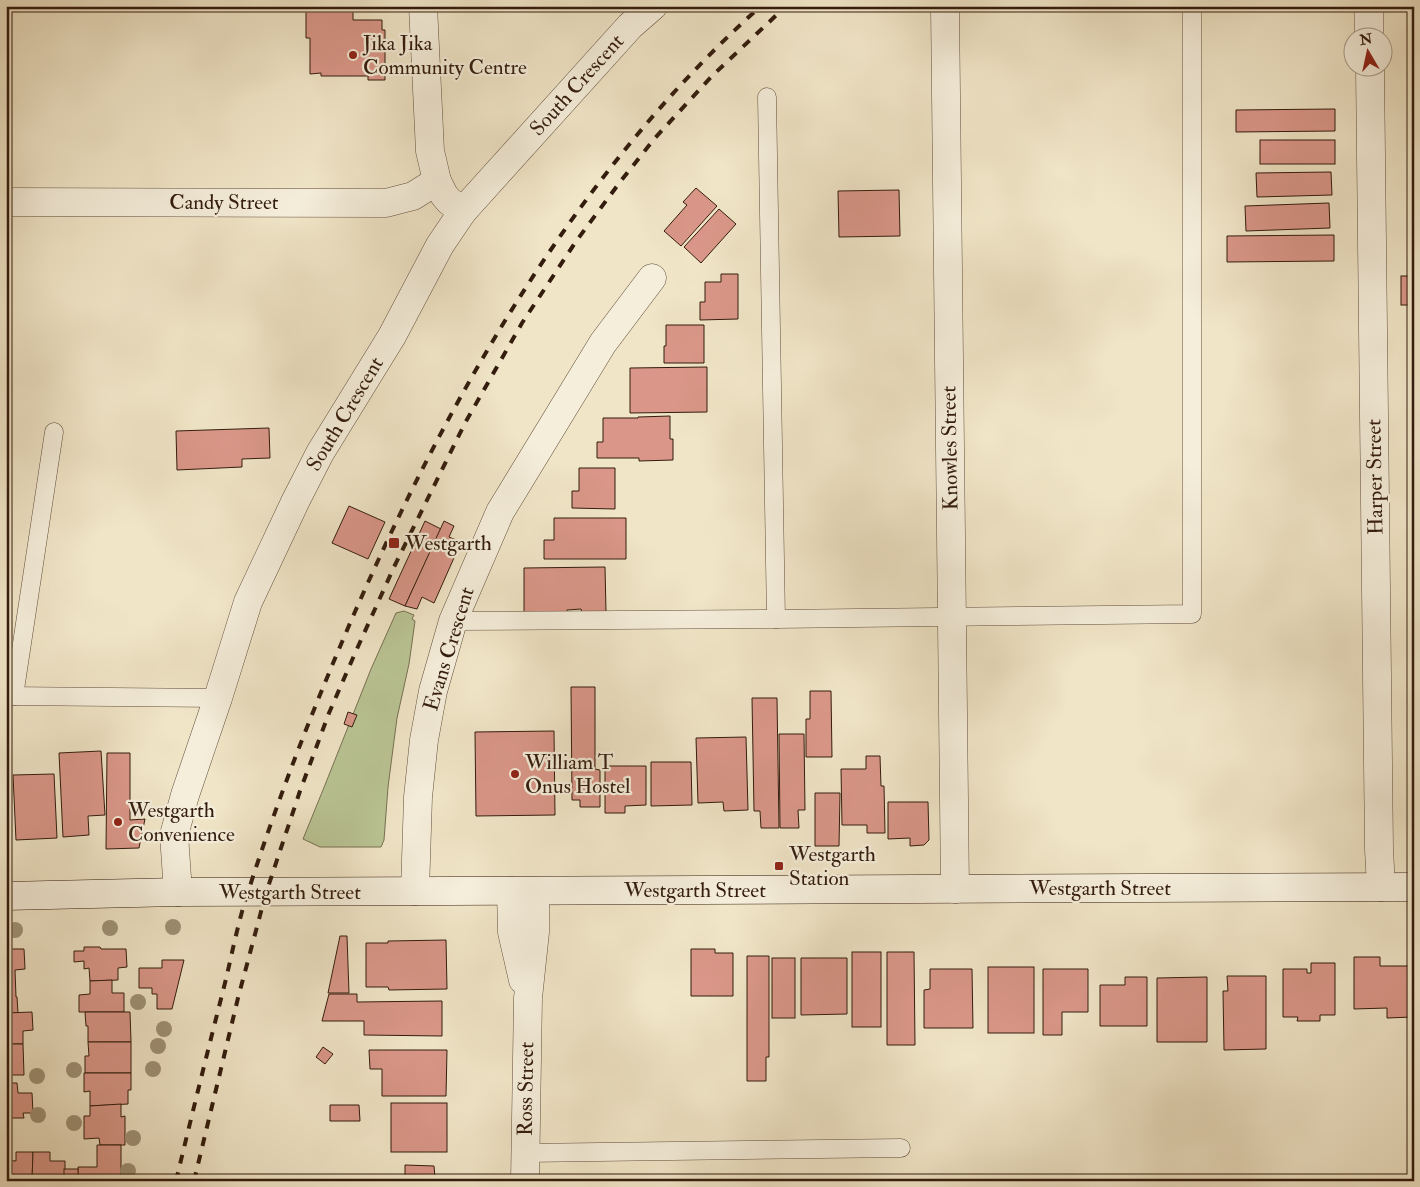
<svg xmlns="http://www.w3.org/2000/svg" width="1420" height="1187" font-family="'IM FELL Double Pica',serif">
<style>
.green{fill:#bac595;stroke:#767051}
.building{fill:#da9789;stroke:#331c0d}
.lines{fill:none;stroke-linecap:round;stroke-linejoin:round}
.lane-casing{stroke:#624e3c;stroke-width:19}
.street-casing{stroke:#624e3c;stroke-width:29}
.secondary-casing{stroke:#331c0d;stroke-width:29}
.lane{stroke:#f5eedb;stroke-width:18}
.street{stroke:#f5eedb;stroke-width:28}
.secondary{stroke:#f5eedb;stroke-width:28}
.rail{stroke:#331c0d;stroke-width:4;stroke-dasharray:9 9;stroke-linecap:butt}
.tree{fill:#9f9277}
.poi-dot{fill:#8f2418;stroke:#f5eedb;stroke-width:2}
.labels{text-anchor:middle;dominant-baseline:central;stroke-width:4.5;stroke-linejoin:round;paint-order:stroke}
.poi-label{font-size:21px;fill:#331c0d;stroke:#f5eedb;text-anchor:start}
.street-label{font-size:21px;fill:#331c0d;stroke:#f5eedb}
</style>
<rect width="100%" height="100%" fill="#f0e5c7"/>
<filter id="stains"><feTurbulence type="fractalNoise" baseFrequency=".004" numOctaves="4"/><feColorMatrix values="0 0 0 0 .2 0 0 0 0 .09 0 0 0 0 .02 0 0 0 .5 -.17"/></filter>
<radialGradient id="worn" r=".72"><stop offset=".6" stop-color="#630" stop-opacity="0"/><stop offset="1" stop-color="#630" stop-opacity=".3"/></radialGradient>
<path class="green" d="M404,611l10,4 -2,4 3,2 -6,43 -12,54 -9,69 -4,53 -3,7h-61l-17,-8 22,-54 46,-116 25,-56z"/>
<g class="building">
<path d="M306,6h47v14h29v10h3v50h-17v-4h-47v-3l-11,1v-36h-4z"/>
<path d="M1335,109v22l-99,1v-22z"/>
<rect x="1260" y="140" width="75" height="24"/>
<path d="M1331,172l1,23 -75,2 -1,-24z"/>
<path d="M696,188l21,18 -36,40 -17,-15 23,-26 -4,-3z"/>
<path d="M899,190l1,46 -61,1 -1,-46z"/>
<path d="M1329,203l1,25 -84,3 -1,-25z"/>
<path d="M719,209l17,15 -35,39 -17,-16z"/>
<path d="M1334,235v26l-107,1v-26z"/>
<path d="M721,274h17v45l-38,1v-18h5v-20h16z"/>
<rect x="1401" y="276" width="13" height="29"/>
<path d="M666,325h38v38h-40v-17h2z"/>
<path d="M707,367v45l-77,1v-45z"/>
<path d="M670,416v23h3v21l-34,1v-3h-42v-16h6v-24h35v-1z"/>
<path d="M269,428l1,30 -28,1v8l-65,3 -1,-39z"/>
<path d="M579,468h36v41l-43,-1v-17h7z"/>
<path d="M349,506l36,16 -17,37 -36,-16z"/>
<path d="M554,518h72v41h-82v-19h10z"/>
<path d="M425,521l16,8 -36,77 -16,-7z"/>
<path d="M444,521l10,5 -5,11 12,5 -27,61 -12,-6 -5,12 -12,-3z"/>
<path d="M605,567l1,45 -24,1 -1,-4 -14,1v3h-43v-45z"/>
<path d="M571,687h24v82l5,1v37h-20v-7h-8z"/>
<path d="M810,691h21l1,66h-26v-38h4z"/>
<path d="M752,698h25l2,130h-18l-1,-17h-6z"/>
<path d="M348,712l9,3 -5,12 -8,-3z"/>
<path d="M554,731l1,84 -79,1 -1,-84z"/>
<path d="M779,734h25l1,76h-7l1,18h-19z"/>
<path d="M746,737l2,73 -24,1 -1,-9 -25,1 -2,-65z"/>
<path d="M101,751l4,64 -17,1 1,19 -26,2 -4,-84z"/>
<path d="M107,753h23v67l15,-1 -6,29 -33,1z"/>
<path d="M866,756h14l1,30h3l1,47h-18v-8h-25l-1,-56h25z"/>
<path d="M651,762h40l1,43 -41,1z"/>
<path d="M605,766h41v39l-21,1v7h-20z"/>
<path d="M54,774l3,64 -41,2 -3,-65z"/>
<path d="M815,793h25l-1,53h-24z"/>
<path d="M888,802h40l1,38 -5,5 -14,1v-8l-22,1z"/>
<path d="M340,936h7l2,57h-21z"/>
<path d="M446,940l1,49 -58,1 -1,-3h-22v-44h22v-2z"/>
<path d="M84,947h16l1,2h25l1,18 -9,1v12l-28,1 -1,-13 -5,1v-8l-10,1v-11h10z"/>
<path d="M8,949h16l1,20 -10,1 1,27h1l1,16h-12v-59h3z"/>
<path d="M691,949h24v4h18v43h-42z"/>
<rect x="852" y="952" width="29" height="75"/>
<path d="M887,952h27l1,93h-28z"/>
<path d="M747,956h22v101h-3v24h-19z"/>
<path d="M1354,957h26v9h31l1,51 -25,1v-10l-33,1z"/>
<rect x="772" y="958" width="23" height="60"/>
<path d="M801,958h46v56l-46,1z"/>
<path d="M162,960h22l-12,49h-15v-15h-5v-6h-13v-20h23z"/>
<path d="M1311,963h24v52h-15v6h-23l1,-4h-15v-48h24v4h4z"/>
<rect x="988" y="967" width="46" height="66"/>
<path d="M930,969h42l1,59h-49v-38l6,-1z"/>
<path d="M1043,969h45v43h-26v23h-19z"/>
<path d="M1227,976h39v73l-42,1 -1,-59h5z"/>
<path d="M1125,977h22v49h-47v-41h25z"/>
<path d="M1207,977v65h-50v-64z"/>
<path d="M112,980v13h12v19h-45v-17l11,-1v-13z"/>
<path d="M329,994h28v8l85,-1v35l-78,-1v-14h-42z"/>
<path d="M32,1012l1,18 -10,1v13h-17v-31z"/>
<path d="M85,1012h45l1,30h-43v-16h-2z"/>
<path d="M88,1042h43v31h-46v-17h4z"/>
<path d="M6,1044h17l1,31h-18z"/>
<path d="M323,1047l10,7 -8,10 -9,-7z"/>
<path d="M369,1050h78l-1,46h-64v-27h-12z"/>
<path d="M84,1073h47v17h-3v14l-38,2v-15l-6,1z"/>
<path d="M6,1075h2v8h9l1,10h14l1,20h-10l1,5h-14l-1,-8 -3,1z"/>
<rect x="391" y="1103" width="56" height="49"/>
<path d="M121,1104v13l4,-1v29h-25l-1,-7 -15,1v-23h6v-10z"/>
<path d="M330,1105h29l1,16h-30z"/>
<path d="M97,1145h24v36h-43v-14h19z"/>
<path d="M16,1152h17l-1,29h-26v-21l10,1z"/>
<path d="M33,1152h17v9h15v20h-33z"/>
<path d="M405,1165l29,1 1,11h14v4h-44z"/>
<rect x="64" y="1169" width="14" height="12"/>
</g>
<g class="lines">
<defs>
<g id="lane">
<path d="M767,97l9,522"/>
<path d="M453,621l323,-2 416,-5v-608"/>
<path d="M6,696l212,2"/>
<path d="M14,696l40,-264"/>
<path d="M525,1153l376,-5"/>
</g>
<g id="street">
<path d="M423,6l7,145 7,30 7,14 5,6 14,10"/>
<path d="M945,6l10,883"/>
<path d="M1369,6v32"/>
<path d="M1370,68l9,781 2,38"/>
<path d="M6,202l380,1 27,-7 24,-15"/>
<path d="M415,891l3,-94 6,-57 9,-49 20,-70 47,-109 103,-169 49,-65"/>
<path d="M511,891l1,41 11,48"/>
<path d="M178,892l-4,-57 11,-40 33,-97 30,-96 48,-102 24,-47 72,-117 48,-91 23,-34 167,-185 23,-20"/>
<path d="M525,1181l3,-183 7,-66v-41"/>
</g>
<path id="secondary" d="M6,896l172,-4 1236,-5"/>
</defs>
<use href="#lane" class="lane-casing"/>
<use href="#street" class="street-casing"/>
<use href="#secondary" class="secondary-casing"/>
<use href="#lane" class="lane"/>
<use href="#street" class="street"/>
<use href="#secondary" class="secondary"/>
<g class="rail">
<path d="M176,1181c16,-67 33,-135 50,-202 7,-30 13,-61 23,-90 30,-94 66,-185 105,-275 97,-221 225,-446 407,-608"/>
<path d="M194,1181l44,-183 28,-105 34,-102 29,-78 27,-62 38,-84 71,-144 57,-100 55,-83 43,-58 35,-44 57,-62 74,-70"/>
</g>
</g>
<g class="tree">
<circle cx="173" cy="927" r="8"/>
<circle cx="110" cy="928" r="8"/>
<circle cx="15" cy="930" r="8"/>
<circle cx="138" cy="1002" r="8"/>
<circle cx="164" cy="1029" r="8"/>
<circle cx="158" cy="1046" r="8"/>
<circle cx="153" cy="1069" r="8"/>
<circle cx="74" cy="1070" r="8"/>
<circle cx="37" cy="1076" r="8"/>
<circle cx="38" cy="1115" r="8"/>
<circle cx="74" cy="1123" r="8"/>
<circle cx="133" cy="1138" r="8"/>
<circle cx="128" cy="1171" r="8"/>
</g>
<g class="poi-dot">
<circle cx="353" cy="55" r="5"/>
<rect x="388" y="537" width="12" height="12" rx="2.5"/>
<circle cx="515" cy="774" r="5"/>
<circle cx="118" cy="822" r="5"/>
<rect x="774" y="861" width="10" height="10" rx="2.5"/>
</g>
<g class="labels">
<g class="poi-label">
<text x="363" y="43">Jika Jika<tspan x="363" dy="24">Community Centre</tspan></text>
<text x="405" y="543">Westgarth</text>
<text x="525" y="762">William T<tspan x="525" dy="24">Onus Hostel</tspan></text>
<text x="128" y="810">Westgarth<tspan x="128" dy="24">Convenience</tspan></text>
<text x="789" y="854">Westgarth<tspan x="789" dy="24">Station</tspan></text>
</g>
<g class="street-label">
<text transform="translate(577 85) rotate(-48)">South Crescent</text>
<text x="224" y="202">Candy Street</text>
<text transform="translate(345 414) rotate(-59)">South Crescent</text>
<text transform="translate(950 448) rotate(-91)">Knowles Street</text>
<text transform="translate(1375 477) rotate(-91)">Harper Street</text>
<text transform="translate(449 649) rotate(-73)">Evans Crescent</text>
<text x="1100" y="888">Westgarth Street</text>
<text x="695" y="890">Westgarth Street</text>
<text x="290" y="892">Westgarth Street</text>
<text transform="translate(526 1089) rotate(-89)">Ross Street</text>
</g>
</g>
<rect width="1420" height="1187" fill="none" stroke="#f0e5c7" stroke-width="25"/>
<rect x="8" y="8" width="1405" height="1172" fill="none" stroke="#331c0d" stroke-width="2.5"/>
<rect x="12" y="12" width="1395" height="1162" fill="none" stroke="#331c0d"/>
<g transform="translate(1368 52) rotate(351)"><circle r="24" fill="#f5eedb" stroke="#a79a89"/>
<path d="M0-4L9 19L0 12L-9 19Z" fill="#8f2418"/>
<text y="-8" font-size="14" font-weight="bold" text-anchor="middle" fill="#331c0d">N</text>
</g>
<rect width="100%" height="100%" filter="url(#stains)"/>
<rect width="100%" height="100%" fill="url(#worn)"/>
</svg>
